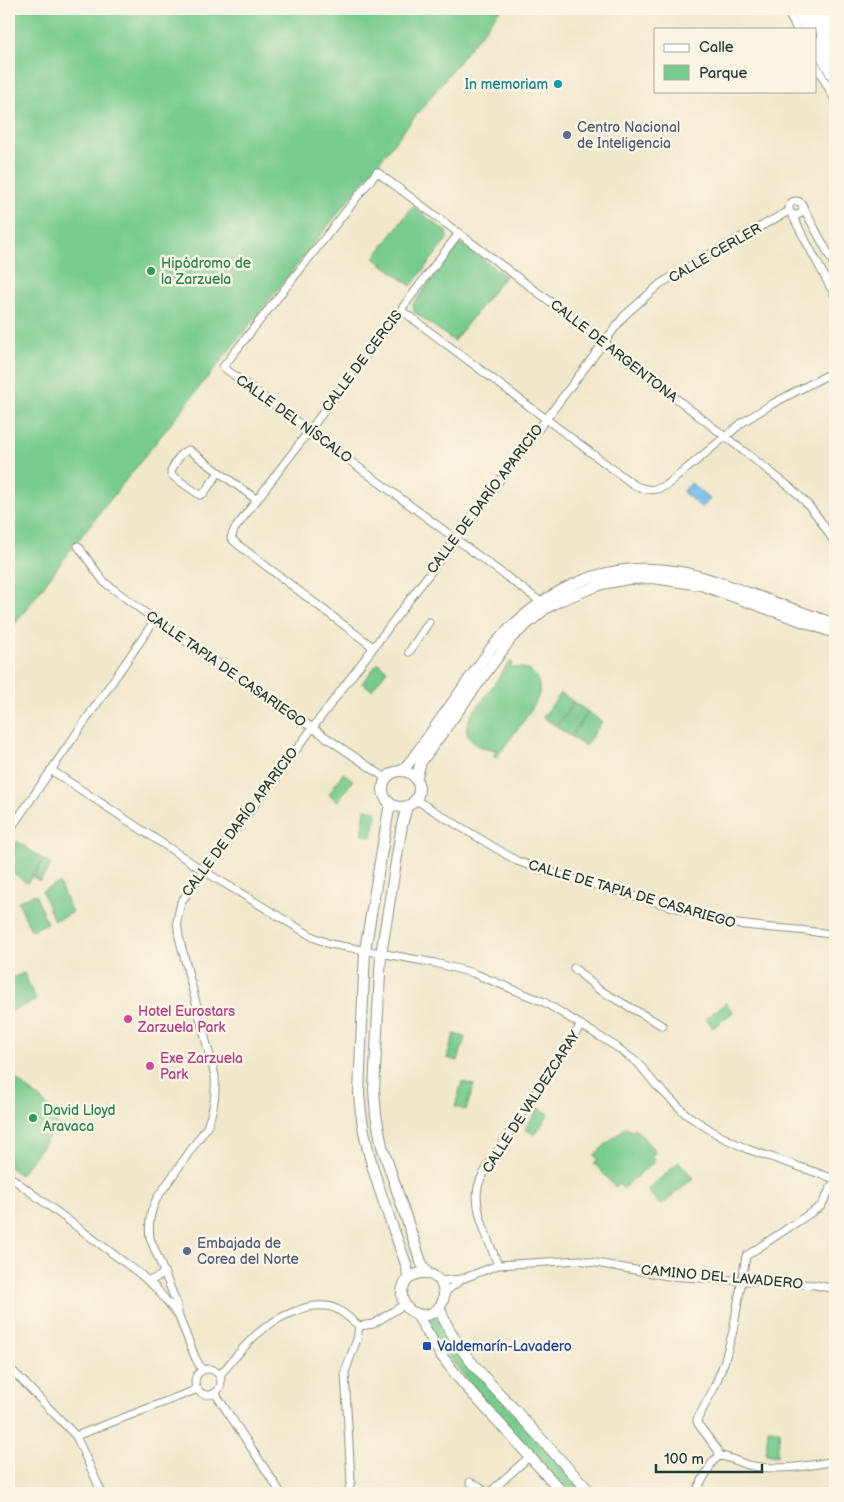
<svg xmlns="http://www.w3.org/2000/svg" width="844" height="1502" font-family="'Balsamiq Sans',sans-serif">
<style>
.green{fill:#77cb8e;stroke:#4b8461}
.water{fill:#70bbe9;stroke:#487c8e}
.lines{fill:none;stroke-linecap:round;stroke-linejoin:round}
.street-casing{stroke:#889280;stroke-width:9}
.secondary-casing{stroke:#889280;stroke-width:12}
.highway-casing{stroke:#889280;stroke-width:15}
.street{stroke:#fff;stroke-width:7}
.secondary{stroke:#fff;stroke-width:10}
.highway{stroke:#fff;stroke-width:12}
.culture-dot{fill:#0f9aa8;stroke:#fcf5e5;stroke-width:2}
.service-dot{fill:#5c6f8a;stroke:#fcf5e5;stroke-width:2}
.leisure-dot{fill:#2e9e5b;stroke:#fcf5e5;stroke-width:2}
.hotel-dot{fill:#d1479c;stroke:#fcf5e5;stroke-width:2}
.transit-dot{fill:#1a4fb4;stroke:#fcf5e5;stroke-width:2}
.labels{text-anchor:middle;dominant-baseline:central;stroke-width:5;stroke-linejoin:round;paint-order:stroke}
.culture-label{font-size:14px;fill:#0d838f;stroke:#fcf5e5;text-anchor:end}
.service-label{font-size:14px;fill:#4e5e75;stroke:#fcf5e5;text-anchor:start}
.street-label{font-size:14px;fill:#1f3d34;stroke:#fcf5e5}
.leisure-label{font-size:14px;fill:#27864d;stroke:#fcf5e5;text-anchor:start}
.hotel-label{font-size:14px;fill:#b23c85;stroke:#fcf5e5;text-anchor:start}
.transit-label{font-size:14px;fill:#164399;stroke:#fcf5e5;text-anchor:start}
</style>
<rect width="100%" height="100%" fill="#fcf5e5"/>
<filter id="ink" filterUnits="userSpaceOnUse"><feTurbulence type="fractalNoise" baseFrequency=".02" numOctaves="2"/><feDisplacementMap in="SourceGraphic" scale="10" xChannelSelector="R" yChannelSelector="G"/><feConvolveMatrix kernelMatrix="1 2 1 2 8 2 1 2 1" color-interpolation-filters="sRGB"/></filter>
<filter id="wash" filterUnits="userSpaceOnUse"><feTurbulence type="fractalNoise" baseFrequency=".0096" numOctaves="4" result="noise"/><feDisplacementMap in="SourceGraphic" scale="20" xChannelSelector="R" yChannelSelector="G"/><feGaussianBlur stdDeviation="1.12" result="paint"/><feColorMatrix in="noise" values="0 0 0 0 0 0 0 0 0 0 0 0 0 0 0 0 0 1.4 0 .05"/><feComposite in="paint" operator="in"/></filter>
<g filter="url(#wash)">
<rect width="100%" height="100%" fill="#f1e8cc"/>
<g class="green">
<path d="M9,9h494l-4,2 -424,533 -66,88z"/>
<path d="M413,206l33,26 1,7 -36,47 -37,-28z"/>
<path d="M462,244l43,32 -51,65 -40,-29 -1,-8 45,-59z"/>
<path d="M510,661l3,2 -3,5c9,-1 18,-1 24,7 4,4 6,13 5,18 -1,12 -34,52 -43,65l-3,-2 4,-6c-18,1 -37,-11 -28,-31 3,-7 9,-13 14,-19 9,-13 18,-26 27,-39z"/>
<path d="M378,663l9,7 -15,20 -10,-7z"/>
<path d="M561,693l13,9 -18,24 -13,-9z"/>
<path d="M575,703l13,9 -18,24 -13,-9z"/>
<path d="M589,712l13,10 -17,24 -14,-9z"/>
<path d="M343,773l10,7 -15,21 -9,-7z"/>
<path d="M365,809l12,2 -5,26 -11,-3z"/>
<path d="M17,841l34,24 -11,16 -7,-4 10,-16 -16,22 -18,-13v-17z"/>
<path d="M59,883l13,30 -18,8 -12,-30z"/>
<path d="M35,894l12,29 -16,8 -13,-30z"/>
<path d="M24,973l12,27 -27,12v-33z"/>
<path d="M726,1003l7,9 -20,16 -7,-10z"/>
<path d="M454,1034l11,3 -7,24 -11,-3z"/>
<path d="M9,1073l46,39 3,13 -38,50 -11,-8z"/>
<path d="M462,1082l12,3 -8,25 -11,-3z"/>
<path d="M539,1108l10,6 -14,21 -10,-6z"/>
<path d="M626,1127l5,4 4,-3 21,24 -5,4 4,5 -32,27 -4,-4 -4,3 -21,-24 4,-3 -4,-5z"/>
<path d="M679,1162l14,16 -32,28 -14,-16z"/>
<path d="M434,1314l21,34 130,145h-12l-17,-14c-45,-51 -98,-100 -131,-161z"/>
<path d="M768,1429l12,1 -3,26 -11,-2z"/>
</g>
<path class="water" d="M691,483l19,16 -8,9 -19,-16z"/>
</g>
<g filter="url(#ink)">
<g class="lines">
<defs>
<g id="street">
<path d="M786,9l11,20"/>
<path d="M815,63l20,37"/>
<circle cx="796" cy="208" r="7"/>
<path d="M802,205l33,61"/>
<path d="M791,213l44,83"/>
<path d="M401,310l233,175c13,6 21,6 33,0l76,-63 29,-18 63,-33"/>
<path d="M219,472l-15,21 -4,2 -26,-18 -3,-3v-3c4,-7 9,-20 18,-21l68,50"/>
<path d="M78,546l26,36 51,38 232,159"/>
<path d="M541,602l-318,-235 154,-195 227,170 187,146c20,18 31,33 44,56"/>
<path d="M373,647l-136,-103 -6,-6 3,-8 225,-297"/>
<path d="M409,652l20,-30"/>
<path d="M51,770l153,101 109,66 17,7 105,19 38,10 71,29 71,44 23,17 17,21 32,31 33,21 27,13 88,30"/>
<path d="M416,800l101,61 22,8 187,53c36,7 73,6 109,13"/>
<path d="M9,831l146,-211"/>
<path d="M574,968l24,21 65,37"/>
<path d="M9,1176l131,98 16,14 22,27"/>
<path d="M498,1265c-8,-21 -25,-56 -20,-78 2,-9 8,-17 12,-25l91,-137"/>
<path d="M149,1281l11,-5 4,-4"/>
<path d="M440,1281l22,-2 36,-14 82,-5 88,16 148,9 19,4"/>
<path d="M444,1293l18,-14"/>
<path d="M9,1367l67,69 26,57"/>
<circle cx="208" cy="1382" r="13"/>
<path d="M202,1370l-7,-13 -16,-40 -4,-18 -25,-61c-2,-15 0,-27 7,-40l50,-71c7,-17 9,-33 8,-51l-36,-139 -2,-16 4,-19 443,-586 36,-32 34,-21 95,-52"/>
<path d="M220,1375c23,-27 41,-52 76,-64 9,-4 20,-6 30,-5 13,1 23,12 33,20l14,-2 32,-20"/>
<path d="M215,1393l66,100"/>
<path d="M76,1436l122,-47"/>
<path d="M720,1456l-3,-7 -19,-25 -1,-4 17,-32 10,-25 9,-32 13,-75 75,-50 14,-26"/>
<path d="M470,1482l9,4 7,7"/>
<path d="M348,1493l3,-12 -6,-109 12,-33 2,-13"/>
<path d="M489,1493l40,-36"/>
<path d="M695,1493l18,-32 7,-5c11,1 21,8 33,10 28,5 55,0 82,-5"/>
</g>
<g id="secondary">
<path d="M402,771l11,-13 79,-111c49,-56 112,-89 188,-75 23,4 44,12 66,20 29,11 59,21 89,32"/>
<circle cx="401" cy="789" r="18"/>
<path d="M416,779l5,-17 91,-125 33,-28 16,-9 41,-16 26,-5 25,-1 48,7 134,48"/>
<path d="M390,803l-25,147 -6,144c4,60 28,116 48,173l1,12"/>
<path d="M407,806l-5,19 -21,129 -7,136 2,25 6,31 39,116 6,11"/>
<circle cx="423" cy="1294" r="21"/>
<path d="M439,1307c14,40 46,71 74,101 26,29 52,57 78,85"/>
<path d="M416,1313l25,42 20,26 102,112"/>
</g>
<g id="highway">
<path d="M797,9l11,20"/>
<path d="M810,9l25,46"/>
<path d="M822,9l13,24"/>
<path d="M815,42l20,36"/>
</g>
</defs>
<use href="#street" class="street-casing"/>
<use href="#secondary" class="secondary-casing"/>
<use href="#highway" class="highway-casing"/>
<use href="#street" class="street"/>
<use href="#secondary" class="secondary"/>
<use href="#highway" class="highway"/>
</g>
</g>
<circle class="culture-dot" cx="558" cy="84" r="5"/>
<g class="service-dot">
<circle cx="567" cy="135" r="5"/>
<circle cx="187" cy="1251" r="5"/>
</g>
<g class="leisure-dot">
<circle cx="151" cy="271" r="5"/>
<circle cx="33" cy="1118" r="5"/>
</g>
<g class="hotel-dot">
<circle cx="128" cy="1019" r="5"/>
<circle cx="150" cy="1066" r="5"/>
</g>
<rect class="transit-dot" x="422" y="1341" width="10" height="10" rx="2.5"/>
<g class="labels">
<g class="culture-label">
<text x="548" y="84">In memoriam</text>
</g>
<g class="service-label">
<text x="577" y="127">Centro Nacional<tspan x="577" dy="16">de Inteligencia</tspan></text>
<text x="197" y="1243">Embajada de<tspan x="197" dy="16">Corea del Norte</tspan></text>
</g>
<g class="street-label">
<text transform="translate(715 253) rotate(-30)">CALLE CERLER</text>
<text transform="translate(614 351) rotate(38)">CALLE DE ARGENTONA</text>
<text transform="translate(362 361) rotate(-53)">CALLE DE CERCIS</text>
<text transform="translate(294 419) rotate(36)">CALLE DEL NÍSCALO</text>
<text transform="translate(485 499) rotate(-53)">CALLE DE DARÍO APARICIO</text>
<text transform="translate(226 669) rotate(35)">CALLE TAPIA DE CASARIEGO</text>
<text transform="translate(240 822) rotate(-53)">CALLE DE DARÍO APARICIO</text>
<text transform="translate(632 894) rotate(16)">CALLE DE TAPIA DE CASARIEGO</text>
<text transform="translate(531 1102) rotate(-57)">CALLE DE VALDEZCARAY</text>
<text transform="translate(722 1277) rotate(5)">CAMINO DEL LAVADERO</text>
</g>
<g class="leisure-label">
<text x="161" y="263">Hipódromo de<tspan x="161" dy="16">la Zarzuela</tspan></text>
<text x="43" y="1110">David Lloyd<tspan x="43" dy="16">Aravaca</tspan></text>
</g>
<g class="hotel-label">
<text x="138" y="1011">Hotel Eurostars<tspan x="138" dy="16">Zarzuela Park</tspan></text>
<text x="160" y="1058">Exe Zarzuela<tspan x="160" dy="16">Park</tspan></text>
</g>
<g class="transit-label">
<text x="437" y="1346">Valdemarín-Lavadero</text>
</g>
</g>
<rect width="844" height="1502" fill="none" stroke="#fcf5e5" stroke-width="30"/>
<rect x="654" y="28" width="162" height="65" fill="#fcf5e5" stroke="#a4ab9e"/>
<rect x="664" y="44" width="25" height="8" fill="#ffffff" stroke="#a4ab9e"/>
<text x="699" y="52" font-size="15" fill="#1f3d34">Calle</text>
<rect x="664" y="65" width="25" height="15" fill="#77cb8e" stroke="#a4ab9e"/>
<text x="699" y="78" font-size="15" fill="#1f3d34">Parque</text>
<path d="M656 1464v8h106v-8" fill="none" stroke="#1f3d34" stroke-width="2.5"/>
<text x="664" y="1464" font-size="15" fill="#1f3d34" stroke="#fcf5e5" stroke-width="4" paint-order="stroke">100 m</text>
</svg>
